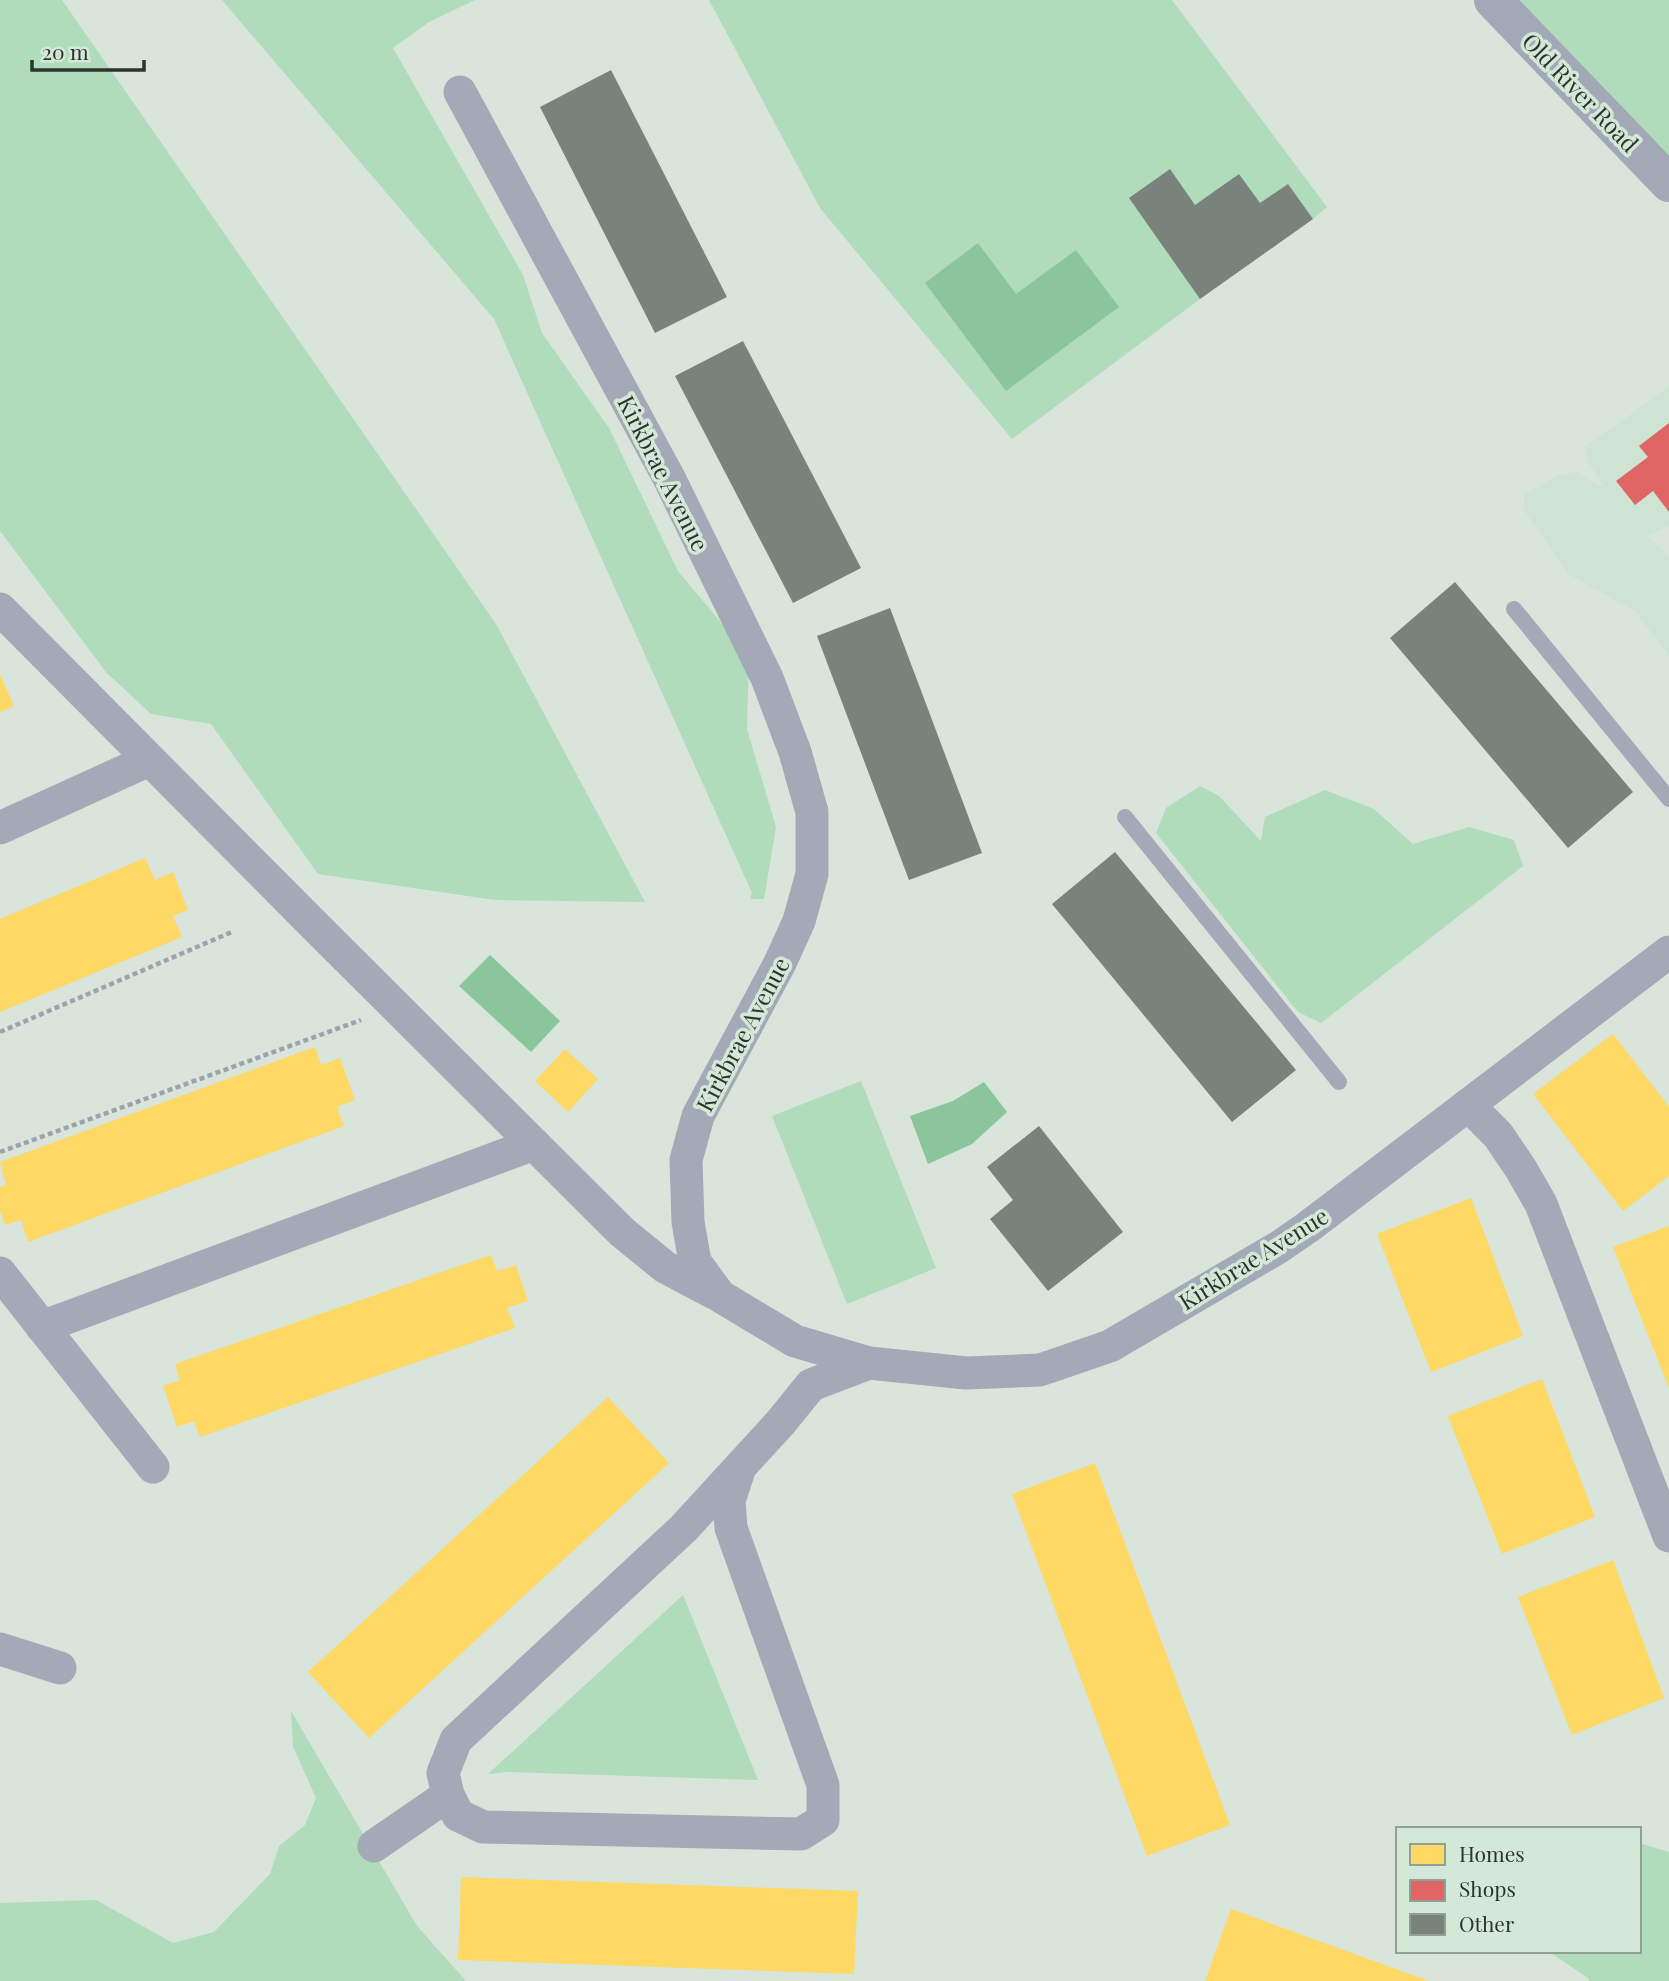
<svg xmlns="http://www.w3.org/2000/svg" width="1669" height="1981" font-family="'Playfair Display',serif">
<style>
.built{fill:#cfe3d3}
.green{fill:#b0dcbb}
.water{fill:#8bc59b}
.homes{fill:#ffd966}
.shops{fill:#e06666}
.building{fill:#7a827c}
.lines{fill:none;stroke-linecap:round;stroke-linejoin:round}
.path{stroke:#9da3aa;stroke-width:4.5;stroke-dasharray:5 3.5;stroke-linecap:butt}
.service{stroke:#a3a9b7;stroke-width:16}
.minor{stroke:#a3a9b7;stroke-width:33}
.secondary{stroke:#a2a8b5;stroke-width:38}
.labels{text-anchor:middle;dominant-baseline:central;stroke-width:7;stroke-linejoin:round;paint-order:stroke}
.street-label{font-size:23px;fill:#2c342e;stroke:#d4e8d8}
</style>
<rect width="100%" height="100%" fill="#d9e4db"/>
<path class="built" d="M1669,387v139l-22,10 22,21v98l-34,-44 -67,-37 -44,-64v-15l33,-19 19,-4 23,14 6,1 -17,-25 -3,-15z"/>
<g class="green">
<path d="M0,0h62l434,624 149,278 -150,-2 -177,-26 -107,-150 -60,-10 -45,-42 -106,-141z"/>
<path d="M222,0h253l-46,22 -36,26 130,227 19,58 67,95 69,143 71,85 -2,73 29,98 -12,72h-14l2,-6 -258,-574z"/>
<path d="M709,0h463l155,207 -14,12 -113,80 -188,140 -192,-231z"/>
<path d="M1493,0h176v183z"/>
<path d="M1200,786l19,10 42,45 4,-24 60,-27 49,19 39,35 56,-17 45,13 9,26 -202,157 -23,-11 -142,-179 10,-25z"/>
<path d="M861,1081l75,187 -89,36 -75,-188z"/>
<path d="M683,1595l75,185 -251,-8 -19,2z"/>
<path d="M291,1711l126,215 49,55h-466v-78l96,-3 77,43 41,-11 56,-58 9,-28 26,-21 11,-27 -23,-51z"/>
<path d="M1639,1843l30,9v129h-80l-1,-3 -40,-27h91z"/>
</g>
<g class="water">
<path d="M978,243l38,51 60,-44 43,57 -113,84 -81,-108z"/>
<path d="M490,955l70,66 -29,31 -72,-66z"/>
<path d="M984,1082l23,30 -35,32 -44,20 -18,-48 43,-15z"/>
</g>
<g class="homes">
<path d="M0,674l14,32 -14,6z"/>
<path d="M145,858l10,22 18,-8 15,38 -15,6 9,21 -182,75v-93z"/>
<path d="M1613,1034l56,73v69l-46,35 -90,-117z"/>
<path d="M315,1047l6,18 19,-7 15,42 -18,7 7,19 -316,116 -7,-22 -16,5 -5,-14v-24l6,-2 -6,-23z"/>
<path d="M565,1049l33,30 -30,33 -33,-31z"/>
<path d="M1471,1198l52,138 -92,36 -54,-138z"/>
<path d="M1669,1226v162l-56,-141z"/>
<path d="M491,1255l6,16 19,-6 12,36 -21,7 8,20 -315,109 -6,-16 -17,6 -14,-41 17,-6 -5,-16z"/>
<path d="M1542,1379l53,138 -93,37 -54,-138z"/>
<path d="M608,1397l61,66 -300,275 -61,-66z"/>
<path d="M1095,1463l135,362 -83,31 -135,-362z"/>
<path d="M1613,1560l51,138 -92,37 -54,-138z"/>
<path d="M461,1877l397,14 -4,83 -396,-14z"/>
<path d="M1231,1909l198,72h-224z"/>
</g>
<path class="shops" d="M1669,423v89l-16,-21 -18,14 -19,-24 32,-24 -9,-11z"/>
<g class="building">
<path d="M611,70l116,227 -72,36 -115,-226z"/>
<path d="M1170,169l25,36 44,-31 21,29 28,-19 25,35 -113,80 -71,-101z"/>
<path d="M743,341l118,227 -68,35 -118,-227z"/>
<path d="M1455,582l178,210 -65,56 -178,-210z"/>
<path d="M890,608l92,245 -73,27 -92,-244z"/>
<path d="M1115,852l181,218 -64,52 -180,-218z"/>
<path d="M1039,1126l84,106 -75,59 -58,-72 23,-19 -26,-33z"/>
</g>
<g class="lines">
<g class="path">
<path d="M0,1032l234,-101"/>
<path d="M0,1152l361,-132"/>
</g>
<g class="service">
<path d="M1514,609l155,190"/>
<path d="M1125,817l214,265"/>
</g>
<g class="minor">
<path d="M460,92l209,386 98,200 28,74 17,60v62l-13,47 -19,42 -82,153 -12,44 2,62 7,40 25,34 75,45 74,22 97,10 74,-3 70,-24 169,-99 29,-20 361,-275"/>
<path d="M0,609c206,209 414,416 622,623l43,35 49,26"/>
<path d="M0,828l149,-68"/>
<path d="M1468,1105l30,30 23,34 20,35 128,332"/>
<path d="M0,1273l153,194"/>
<path d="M42,1327l492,-183"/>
<path d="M740,1467l-11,34 2,27 92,257v35l-22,14 -318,-7 -25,-12 -10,-20 -5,-22 13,-33 228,-212 97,-106 30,-37 58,-22"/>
<path d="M0,1649l60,19"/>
<path d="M374,1846l74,-51"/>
</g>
<path class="secondary" d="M1493,0l176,183"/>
</g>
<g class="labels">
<g class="street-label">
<text transform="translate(1581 92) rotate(46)">Old River Road</text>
<text transform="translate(664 473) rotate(63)">Kirkbrae Avenue</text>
<text transform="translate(742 1034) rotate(-62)">Kirkbrae Avenue</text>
<text transform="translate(1253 1258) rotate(-32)">Kirkbrae Avenue</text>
</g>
</g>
<rect x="1396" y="1827" width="245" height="126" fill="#d4e8d8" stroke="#91a094" stroke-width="2"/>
<rect x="1410" y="1844" width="35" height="21" fill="#ffd966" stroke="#91a094" stroke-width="2"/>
<text x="1459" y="1862" font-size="21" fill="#2c342e">Homes</text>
<rect x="1410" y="1880" width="35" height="21" fill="#e06666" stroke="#91a094" stroke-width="2"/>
<text x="1459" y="1897" font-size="21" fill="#2c342e">Shops</text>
<rect x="1410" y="1914" width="35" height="21" fill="#7a827c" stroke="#91a094" stroke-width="2"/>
<text x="1459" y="1932" font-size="21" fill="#2c342e">Other</text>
<path d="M32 60v10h112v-10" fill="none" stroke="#2c342e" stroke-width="3.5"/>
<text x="42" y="60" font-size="21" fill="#2c342e" stroke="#d4e8d8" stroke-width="5" paint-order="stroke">20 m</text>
</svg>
